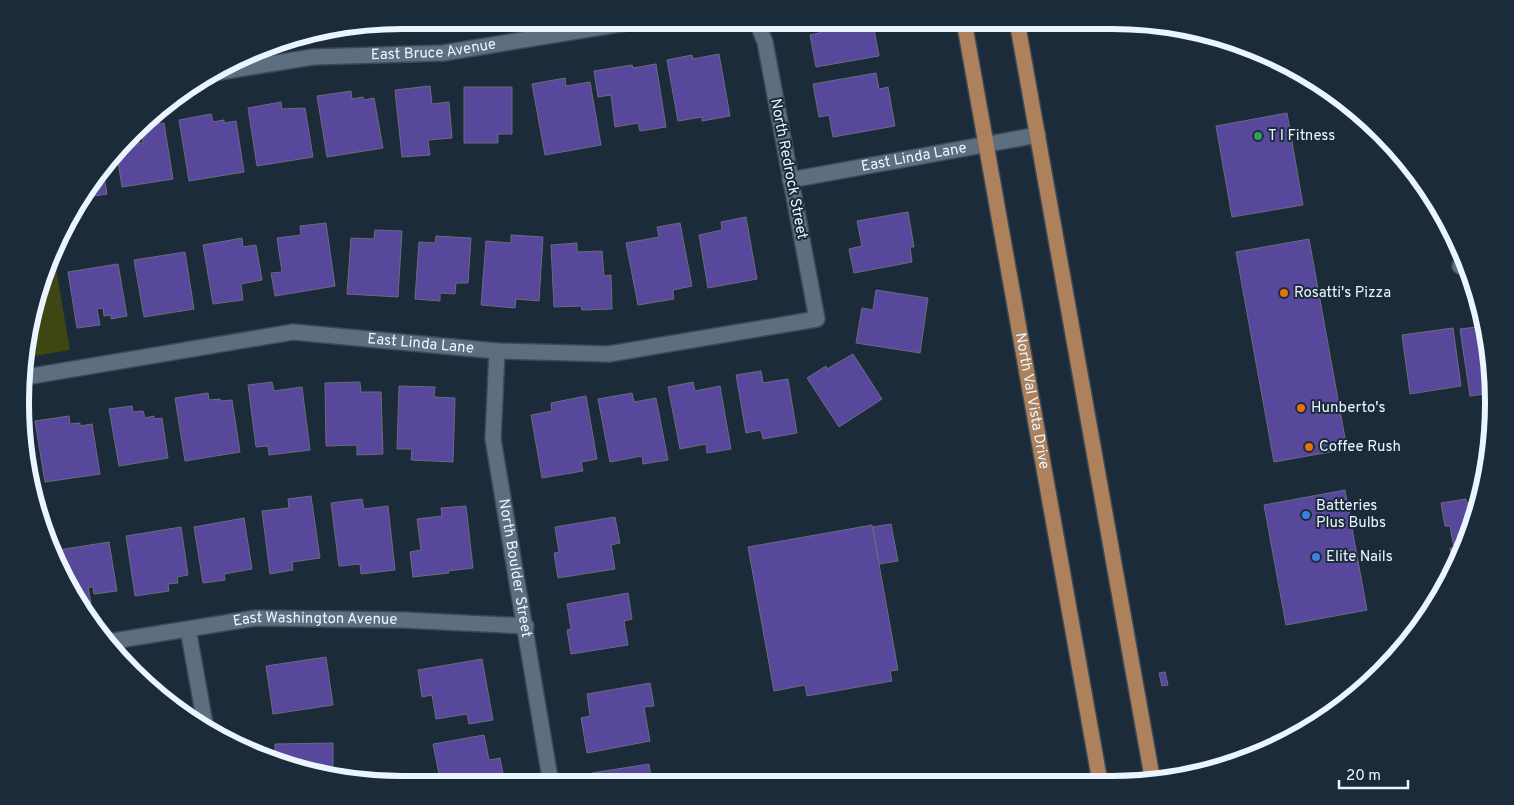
<svg xmlns="http://www.w3.org/2000/svg" width="1514" height="805" font-family="Overpass,sans-serif">
<style>
.green{fill:#3e4613}
.building{fill:#57489b;stroke:#6c6a80}
.lines{fill:none;stroke-linecap:round;stroke-linejoin:round}
.minor-casing{stroke:#3c4956;stroke-width:18}
.major-casing{stroke:#3c4956;stroke-width:18}
.minor{stroke:#5c6e7f;stroke-width:15}
.major{stroke:#ad815b;stroke-width:15}
.leisure-dot{fill:#2e9e5b;stroke:#1c2b3a;stroke-width:2}
.food-dot{fill:#e8710a;stroke:#1c2b3a;stroke-width:2}
.shop-dot{fill:#3f7fe0;stroke:#1c2b3a;stroke-width:2}
.labels{text-anchor:middle;dominant-baseline:central;stroke-width:4;stroke-linejoin:round;paint-order:stroke}
.street-label{font-size:15px;fill:#eaf5ff;stroke:#1c2b3a}
.poi-label{font-size:15px;fill:#eaf5ff;stroke:#1c2b3a;text-anchor:start}
.rim{fill:none;stroke:#eaf5ff;stroke-width:6}
</style>
<rect width="100%" height="100%" fill="#1c2b3a"/>
<path class="green" d="M54,257l16,93 -42,7 5,-53z"/>
<g class="building">
<path d="M817,20l65,1v1l-9,2 6,32 -63,11 -6,-32 9,-2z"/>
<path d="M719,54l11,62 -28,5v-4l-24,4 -11,-61 25,-5 1,4z"/>
<path d="M656,64l10,63 -26,4 -2,-8 -23,4 -4,-32 -13,2 -4,-26 38,-6 1,3z"/>
<path d="M876,73l3,16 9,-2 7,39 -62,11 -4,-22 -10,2 -6,-33z"/>
<path d="M565,78l1,8 24,-4 11,63 -56,10 -13,-71z"/>
<path d="M430,86l2,18 17,-2 3,36 -24,2 2,15 -28,2 -7,-67z"/>
<path d="M464,87h48v47h-14v9h-34z"/>
<path d="M351,91l1,8 11,-2 1,3 10,-2 9,50 -56,9 -10,-61z"/>
<path d="M281,102l1,7 23,-1 8,49 -56,9 -9,-58z"/>
<path d="M1287,113l16,92 -71,12 -16,-91z"/>
<path d="M211,114l2,8 11,-2v3l12,-2 8,51 -55,9 -10,-61z"/>
<path d="M164,123l9,56 -51,8 -5,-32 20,-21 2,9h4l-2,-13 4,-4z"/>
<path d="M103,170l4,24 -26,4 3,-8z"/>
<path d="M908,212l6,35h-4l2,15 -58,11 -5,-24 13,-3 -5,-25z"/>
<path d="M746,217l11,62 -49,9 -9,-53 23,-5 -1,-8z"/>
<path d="M326,223l9,63 -60,10 -4,-23 11,-1 -5,-34 24,-3 -1,-9z"/>
<path d="M680,223l12,63 -19,4 1,9 -36,6 -12,-62 33,-6 -2,-10z"/>
<path d="M375,230l27,1 -4,66 -51,-3 4,-56 23,1z"/>
<path d="M511,235l32,2 -4,64 -23,-2 -1,9 -34,-3 5,-64 25,2z"/>
<path d="M436,236l35,2 -3,45h-12l-1,11 -15,-1v8l-25,-2 4,-57 16,1z"/>
<path d="M242,238l1,9 13,-2 6,35 -21,4 2,16 -30,4 -10,-59z"/>
<path d="M1309,239l38,210 -73,13 -38,-210z"/>
<path d="M577,243v9l25,-1 2,25 7,-1 1,34 -30,1 -1,-4 -27,1 -3,-62z"/>
<path d="M185,252l9,57 -50,8 -10,-57z"/>
<path d="M118,264l9,52 -16,3v-4l-7,1 -1,-8 -6,1 3,16 -23,3 -9,-56z"/>
<path d="M876,290l52,8 -8,55 -64,-10 6,-35 11,2z"/>
<path d="M1485,326l8,51v16l-23,3 -10,-67z"/>
<path d="M1453,328l8,58 -51,8 -8,-59z"/>
<path d="M853,354l29,45 -43,28 -32,-49 19,-12 1,3z"/>
<path d="M761,371l2,12 25,-4 9,54 -34,6 -2,-9 -15,3 -10,-58z"/>
<path d="M272,382l2,9 28,-4 8,63 -41,5 -1,-9 -12,1 -8,-62z"/>
<path d="M360,382l1,10h20l2,62 -26,1v-10l-31,1 -1,-63z"/>
<path d="M693,382l2,9 25,-5 11,63 -24,4 -1,-9 -26,5 -12,-62z"/>
<path d="M399,386l36,1 -1,10 21,1 -2,64 -42,-2 1,-11h-15z"/>
<path d="M208,393l1,7 11,-1 1,2 11,-1 8,52 -55,9 -10,-63z"/>
<path d="M632,393l2,9 22,-4 12,62 -25,4 -1,-8 -32,6 -12,-63z"/>
<path d="M586,396l11,63 -16,3 2,9 -41,7 -11,-63 21,-4 -1,-8z"/>
<path d="M132,406l1,6 10,-1 2,7 9,-2v3l8,-1 6,40 -49,8 -10,-57z"/>
<path d="M69,416l1,8 10,-1v3l12,-2 8,50 -55,8 -10,-61z"/>
<path d="M1345,490l22,120 -81,15 -22,-120z"/>
<path d="M311,496l9,62 -28,4 1,8 -23,4 -8,-63 27,-3 -1,-9z"/>
<path d="M362,499l2,10 24,-3 7,64 -34,4 -1,-10 -21,2 -8,-63z"/>
<path d="M1466,499l1,4 13,-3 -6,25 -20,44 -4,-21h4l-4,-22h-5l-4,-23z"/>
<path d="M466,506l7,62 -25,3 1,2 -36,4 -3,-25 11,-2 -4,-31 25,-3 -1,-8z"/>
<path d="M615,517l5,26 -9,2 4,24 -57,9 -4,-25 5,-1 -4,-25z"/>
<path d="M244,518l8,51 -28,5 1,6 -22,3 -9,-56z"/>
<path d="M891,524l7,37 -19,3 -6,-37z"/>
<path d="M872,525l26,145 -8,1 2,10 -85,15 -2,-11 -31,6 -26,-144z"/>
<path d="M181,527l7,48 -11,2 1,6 -10,1 1,7 -34,5 -9,-60z"/>
<path d="M109,542l8,49 -23,3 -1,-7h-5l3,16 -8,1 -21,-35 -4,-19z"/>
<path d="M628,593l4,26 -8,2 4,24 -57,9 -4,-24 4,-1 -4,-25z"/>
<path d="M326,657l7,48 -60,9 -7,-48z"/>
<path d="M482,659l11,61 -24,4 -2,-10 -31,5 -4,-24 -10,2 -4,-27z"/>
<path d="M1165,672l3,13 -6,1 -3,-13z"/>
<path d="M650,683l4,23 -10,1 6,34 -63,12 -6,-35 9,-2 -3,-22z"/>
<path d="M484,735l5,25 11,-2 5,25 -60,1 -1,-6 -4,1 -7,-35z"/>
<path d="M333,743v34l-30,-5 -28,-12v-16z"/>
<path d="M649,764l3,19 -58,1 -2,-11z"/>
</g>
<g class="lines">
<defs>
<g id="minor">
<path id="s1" d="M220,72l93,-15 130,-4 202,-33"/>
<path id="s2" d="M790,180l248,-45"/>
<path d="M1460,266l5,-4"/>
<path id="s3" d="M497,351l-4,88 58,345"/>
<path id="s4" d="M26,377l267,-45 204,19 112,3 208,-35 -52,-277 -9,-22"/>
<path d="M188,629l18,100"/>
<path id="s5" d="M107,642l149,-24 147,2 123,6"/>
</g>
<g id="major">
<path id="s6" d="M964,21l136,761"/>
<path d="M1017,21l136,761"/>
</g>
</defs>
<use href="#minor" class="minor-casing"/>
<use href="#major" class="major-casing"/>
<use href="#minor" class="minor"/>
<use href="#major" class="major"/>
</g>
<circle class="leisure-dot" cx="1258" cy="136" r="5"/>
<g class="food-dot">
<circle cx="1284" cy="293" r="5"/>
<circle cx="1301" cy="408" r="5"/>
<circle cx="1309" cy="447" r="5"/>
</g>
<g class="shop-dot">
<circle cx="1306" cy="515" r="5"/>
<circle cx="1316" cy="557" r="5"/>
</g>
<g class="labels">
<g class="street-label">
<text stroke="none"><textPath href="#s1" startOffset="215">East Bruce Avenue</textPath></text>
<text stroke="none"><textPath href="#s2" startOffset="126">East Linda Lane</textPath></text>
<text transform="translate(788 169) rotate(79)">North Redrock Street</text>
<text stroke="none"><textPath href="#s4" startOffset="399">East Linda Lane</textPath></text>
<text stroke="none"><textPath href="#s6" startOffset="386">North Val Vista Drive</textPath></text>
<text stroke="none"><textPath href="#s3" startOffset="219">North Boulder Street</textPath></text>
<text stroke="none"><textPath href="#s5" startOffset="210">East Washington Avenue</textPath></text>
</g>
<g class="poi-label">
<text x="1268" y="136">T I Fitness</text>
<text x="1294" y="293">Rosatti's Pizza</text>
<text x="1311" y="408">Hunberto's</text>
<text x="1319" y="447">Coffee Rush</text>
<text x="1316" y="506">Batteries<tspan x="1316" dy="17">Plus Bulbs</tspan></text>
<text x="1326" y="557">Elite Nails</text>
</g>
</g>
<path d="M0 0H1514V805H0ZM402 29H1112A373 373 0 0 1 1485 402V403A373 373 0 0 1 1112 776H402A373 373 0 0 1 29 403V402A373 373 0 0 1 402 29Z" fill="#1c2b3a" fill-rule="evenodd"/>
<path class="rim" d="M402 29H1112A373 373 0 0 1 1485 402V403A373 373 0 0 1 1112 776H402A373 373 0 0 1 29 403V402A373 373 0 0 1 402 29Z"/>
<path d="M1339 780v8h69v-8" fill="none" stroke="#eaf5ff" stroke-width="2.5"/>
<text x="1346" y="780" font-size="15" fill="#eaf5ff" stroke="#1c2b3a" stroke-width="4" paint-order="stroke">20 m</text>
</svg>
